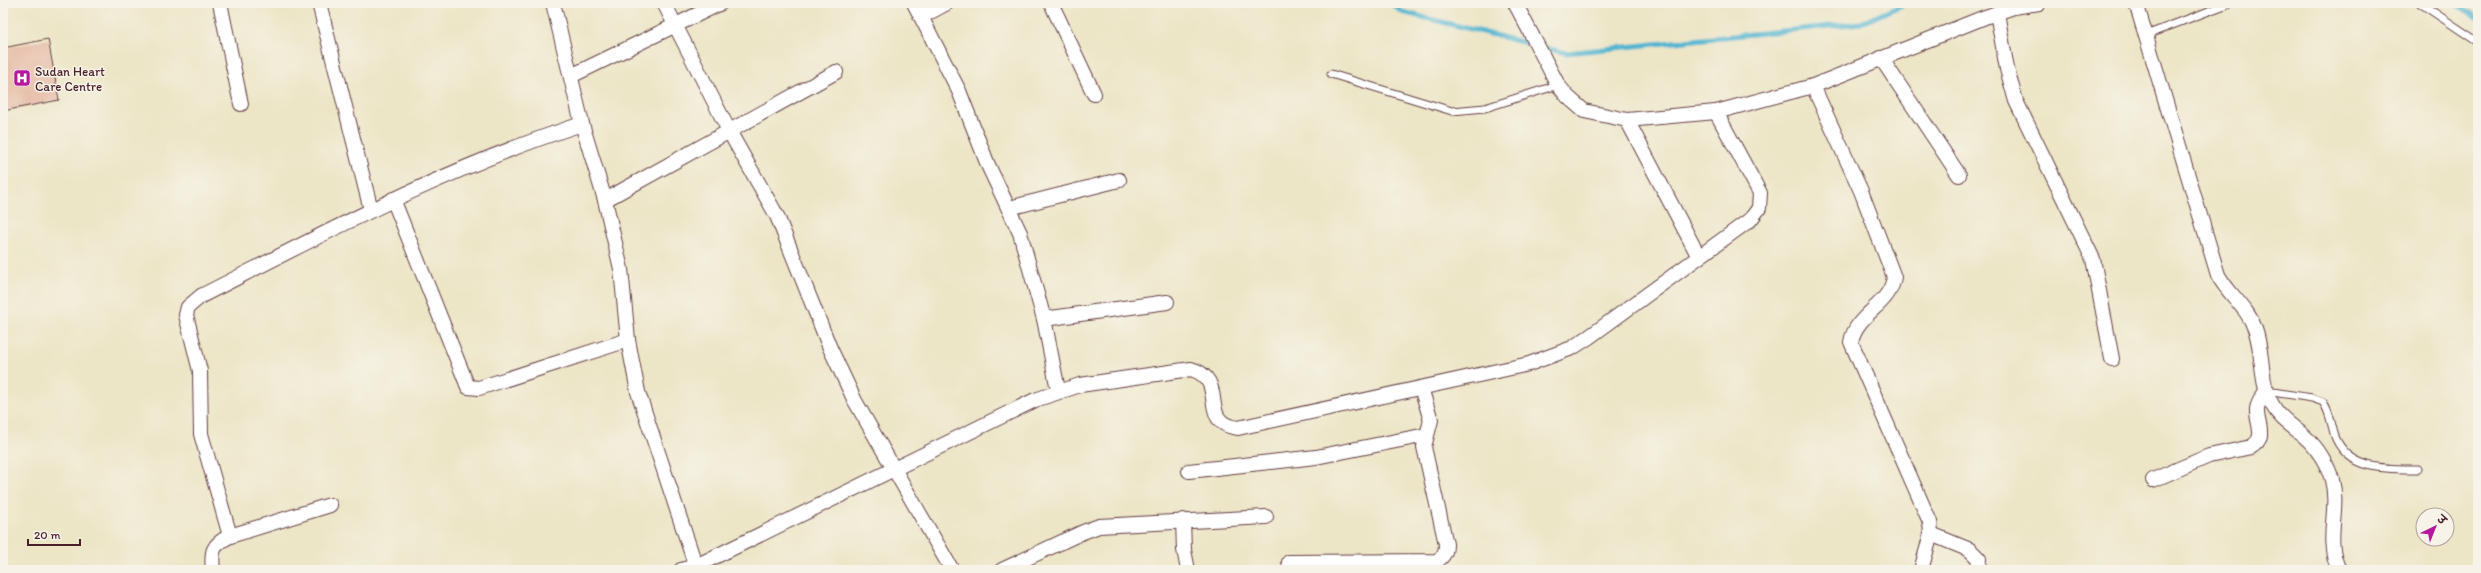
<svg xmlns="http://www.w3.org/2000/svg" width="2481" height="573" font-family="Itim,'Playpen Sans Deva',sans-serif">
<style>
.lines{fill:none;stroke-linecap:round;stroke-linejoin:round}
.stream{stroke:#52b5d1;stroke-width:5}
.building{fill:#e3b49d}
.service-casing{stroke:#623d42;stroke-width:9}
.minor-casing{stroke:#623d42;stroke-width:16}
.service{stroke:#fff;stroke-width:7}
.minor{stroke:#fff;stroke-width:14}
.labels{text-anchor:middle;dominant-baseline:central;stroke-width:3;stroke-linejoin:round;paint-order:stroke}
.poi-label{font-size:13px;fill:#4a1f2b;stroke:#f7f3e8;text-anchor:start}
</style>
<rect width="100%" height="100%" fill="#f7f3e8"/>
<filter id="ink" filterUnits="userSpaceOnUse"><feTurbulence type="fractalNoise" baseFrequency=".025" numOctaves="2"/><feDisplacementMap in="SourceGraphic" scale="8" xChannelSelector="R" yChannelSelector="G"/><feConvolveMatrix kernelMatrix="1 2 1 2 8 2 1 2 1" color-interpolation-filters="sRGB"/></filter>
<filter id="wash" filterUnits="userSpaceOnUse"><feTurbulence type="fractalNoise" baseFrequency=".012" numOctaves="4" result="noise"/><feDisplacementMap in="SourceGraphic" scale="16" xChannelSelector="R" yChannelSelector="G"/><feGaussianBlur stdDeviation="0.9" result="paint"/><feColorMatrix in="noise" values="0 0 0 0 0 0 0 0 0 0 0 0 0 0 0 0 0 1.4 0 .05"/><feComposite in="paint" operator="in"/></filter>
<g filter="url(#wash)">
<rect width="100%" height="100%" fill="#ece5c6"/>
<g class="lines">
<g class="stream">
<path d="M1391,3l11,9 164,41 295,-30 46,-20"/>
<path d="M2456,3l22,15"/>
</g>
</g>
<g id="blocks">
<path class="building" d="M48,39l11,61 -56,11v-63z"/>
</g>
</g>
<g filter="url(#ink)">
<use href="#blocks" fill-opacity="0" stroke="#623d42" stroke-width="1"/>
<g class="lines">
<defs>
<g id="service">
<path d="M2420,3l58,39"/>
<path d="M2146,35l84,-32"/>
<path d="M1331,74l121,37 33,-3 73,-23"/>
<path d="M2266,391l46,7 11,4c8,11 8,25 13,37 15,32 52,30 82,30"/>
</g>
<g id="minor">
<path d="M220,3l21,101"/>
<path d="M319,3l52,207"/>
<path d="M553,3l29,121 23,76 16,69 7,71 10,52 59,178"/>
<path d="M664,3l65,128 48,85 53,132 25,53 97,169"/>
<path d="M914,3l45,88 29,74 32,68 24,86 14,71"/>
<path d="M1051,3l43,91"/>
<path d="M1515,3l43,82 10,12 16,14 43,9 89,-8 97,-26 172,-69 29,-10 25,-4"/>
<path d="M2136,3l82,272c10,19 30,33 37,54 9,25 4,53 18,77 7,13 21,21 32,31 12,10 23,28 27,43 8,31 -8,58 7,90"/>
<path d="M1997,13l10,56 9,32 77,158 19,100"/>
<path d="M921,17l26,-14"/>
<path d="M1881,58l78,117"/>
<path d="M571,76l150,-73"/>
<path d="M1813,86l48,105 33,86c-4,29 -38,36 -43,65l79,180 1,12 -10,36"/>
<path d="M1627,120l72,137"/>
<path d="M393,199l75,188 11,1 149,-48"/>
<path d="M605,200l231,-128"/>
<path d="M1009,208l110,-28"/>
<path d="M1044,319l123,-17"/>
<path d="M1189,471l127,-14 110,-22"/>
<path d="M2153,480l56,-24 42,-9c17,-10 5,-23 6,-38 1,-7 5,-12 9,-18"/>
<path d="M1183,520l1,30 4,20"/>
<path d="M1931,534l39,16 9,9 -1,11"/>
<path d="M230,536l-29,-102 -1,-63 -14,-56 2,-8 13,-11c124,-63 247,-129 381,-172"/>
<path d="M1289,562l148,-1c7,-5 9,-9 9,-17l-22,-97 7,-27 -10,-32"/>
<path d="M213,570c-2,-19 -1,-25 17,-34l100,-31"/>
<path d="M681,570l15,-4 339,-166 45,-15 111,-16c39,11 5,54 47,59l291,-64 43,-16 17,-11 162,-118 8,-11 1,-15 -44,-81"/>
<path d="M1002,570l81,-38 16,-6 167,-9"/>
</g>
</defs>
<use href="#service" class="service-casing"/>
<use href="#minor" class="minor-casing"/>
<use href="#service" class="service"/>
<use href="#minor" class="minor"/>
</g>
</g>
<defs>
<symbol id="hospital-square" viewBox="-11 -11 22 22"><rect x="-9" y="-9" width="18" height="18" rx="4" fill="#b5179e" stroke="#f7f3e8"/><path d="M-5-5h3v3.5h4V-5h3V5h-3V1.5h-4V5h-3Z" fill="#fff"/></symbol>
</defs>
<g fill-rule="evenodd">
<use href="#hospital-square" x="12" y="68" width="20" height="20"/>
</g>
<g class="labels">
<g class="poi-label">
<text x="35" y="71">Sudan Heart<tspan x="35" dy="15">Care Centre</tspan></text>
</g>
</g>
<rect width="2481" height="573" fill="none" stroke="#f7f3e8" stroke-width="16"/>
<g transform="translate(2435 527) rotate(43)"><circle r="19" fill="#f7f3e8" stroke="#b29e9c"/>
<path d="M0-3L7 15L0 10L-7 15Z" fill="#b5179e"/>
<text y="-6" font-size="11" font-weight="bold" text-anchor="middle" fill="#4a1f2b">उ</text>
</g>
<path d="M28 539v6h52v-6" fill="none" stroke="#4a1f2b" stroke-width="2"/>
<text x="34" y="539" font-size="12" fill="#4a1f2b" stroke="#f7f3e8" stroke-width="3" paint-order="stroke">20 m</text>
</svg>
